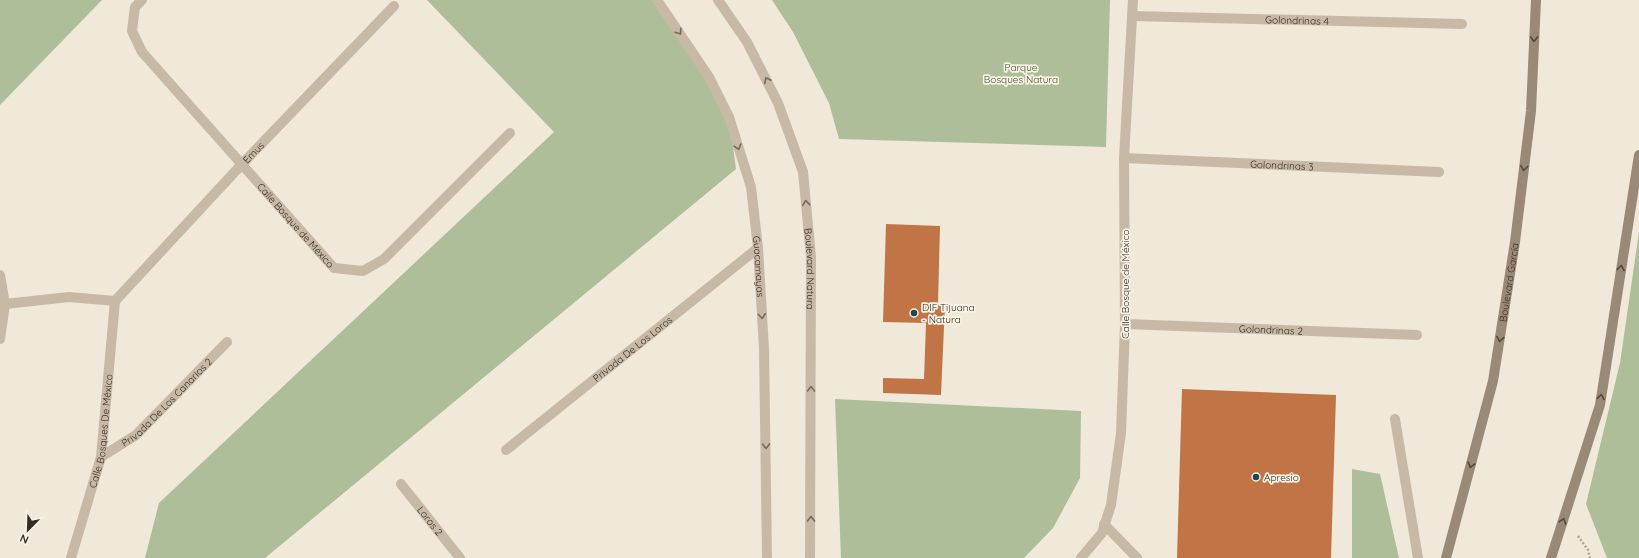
<svg xmlns="http://www.w3.org/2000/svg" width="1639" height="558" font-family="Quicksand,sans-serif">
<style>
.green{fill:#adbe99}
.building{fill:#c17445}
.lines{fill:none;stroke-linecap:round;stroke-linejoin:round}
.path{stroke:#b3a48f;stroke-width:2.5;stroke-dasharray:2 2;stroke-linecap:butt}
.service{stroke:#c7b9a5;stroke-width:10}
.minor{stroke:#c7b9a5;stroke-width:10}
.tertiary{stroke:#c7b9a5;stroke-width:10}
.secondary{stroke:#9b8977;stroke-width:10}
.oneway{stroke:#766b5f}
.oneway2{stroke:#52483e}
.poi-dot{fill:#1d4853;stroke:#f8f2e4;stroke-width:1.5}
.labels{text-anchor:middle;dominant-baseline:central;stroke-width:3.5;stroke-linejoin:round;paint-order:stroke}
.street-label{font-size:10px;fill:#332c26;stroke:#f8f2e4}
.park-label{font-size:10px;fill:#3e512b;stroke:#f8f2e4}
.poi-label{font-size:10px;fill:#332c26;stroke:#f8f2e4;text-anchor:start}
</style>
<rect width="100%" height="100%" fill="#f0e8d8"/>
<g class="green">
<path d="M0,0h102l-102,105z"/>
<path d="M427,0h230l72,117 7,52 -471,389h-120l14,-55 395,-371z"/>
<path d="M772,0h338l-4,147 -267,-8 -10,-36 -36,-71z"/>
<path d="M1639,232v326h-32l-21,-54 34,-141z"/>
<path d="M835,399l246,12 -1,67 -27,50 -29,30h-183z"/>
<path d="M1352,469l28,5 19,84h-47z"/>
</g>
<g class="building">
<path d="M886,224l54,2 -2,78h7l-4,91 -58,-2v-15l41,1 2,-56 -43,-1z"/>
<path d="M1182,389l154,6 -5,163h-154z"/>
</g>
<g class="lines">
<path class="path" d="M1578,536l10,14 2,8"/>
<g class="service">
<path d="M1395,419l23,139"/>
<path d="M1104,524l33,34"/>
</g>
<g class="minor">
<path id="s1" d="M142,0l-7,7 -3,24 10,21 192,216 29,3 21,-12 126,-126"/>
<path id="s2" d="M1132,16l330,8"/>
<path id="s3" d="M1124,158l315,14"/>
<path id="s4" d="M115,301l128,-138 151,-157"/>
<path d="M5,304l64,-7 46,4"/>
<path id="s5" d="M1125,324l292,11"/>
<path id="s6" d="M506,450l252,-202"/>
<path id="s7" d="M101,457l35,-22 91,-93"/>
<path id="s8" d="M401,484l59,74"/>
<path id="s9" d="M71,558l30,-101 14,-156"/>
</g>
<g class="tertiary">
<path id="s10" d="M657,0l52,77 20,40 22,70 7,61 6,100 3,210"/>
<path id="s11" d="M718,0l29,42 31,61 25,69 8,85 -1,301"/>
<path d="M0,275l5,29 -5,35"/>
<path d="M1081,558l21,-25 9,-28 10,-72 4,-109 -1,-166 9,-158"/>
</g>
<g class="secondary">
<path id="s12" d="M1446,558l47,-177 22,-139 16,-131 5,-111"/>
<path d="M1551,558l49,-153 39,-250"/>
</g>
</g>
<defs><path id="oneway-chevron" d="M-2-3.5L2.5 0L-2 3.5" fill="none" stroke-width="1.6" stroke-linecap="round" stroke-linejoin="round"/></defs>
<g class="oneway">
<use href="#oneway-chevron" transform="translate(679 32) rotate(56)"/>
<use href="#oneway-chevron" transform="translate(767 80) rotate(-117)"/>
<use href="#oneway-chevron" transform="translate(738 147) rotate(73)"/>
<use href="#oneway-chevron" transform="translate(806 203) rotate(-96)"/>
<use href="#oneway-chevron" transform="translate(762 316) rotate(86)"/>
<use href="#oneway-chevron" transform="translate(811 389) rotate(-90)"/>
<use href="#oneway-chevron" transform="translate(766 446) rotate(89)"/>
<use href="#oneway-chevron" transform="translate(811 519) rotate(-90)"/>
</g>
<g class="oneway2">
<use href="#oneway-chevron" transform="translate(1534 39) rotate(92)"/>
<use href="#oneway-chevron" transform="translate(1524 168) rotate(97)"/>
<use href="#oneway-chevron" transform="translate(1621 268) rotate(-81)"/>
<use href="#oneway-chevron" transform="translate(1500 339) rotate(99)"/>
<use href="#oneway-chevron" transform="translate(1601 397) rotate(-81)"/>
<use href="#oneway-chevron" transform="translate(1471 465) rotate(105)"/>
<use href="#oneway-chevron" transform="translate(1563 521) rotate(-72)"/>
</g>
<g class="poi-dot">
<circle cx="914" cy="313" r="4"/>
<circle cx="1256" cy="477" r="4"/>
</g>
<g class="labels">
<g class="street-label">
<text stroke="none"><textPath href="#s2" startOffset="165">Golondrinas 4</textPath></text>
<text stroke="none"><textPath href="#s4" startOffset="203">Emus</textPath></text>
<text stroke="none"><textPath href="#s3" startOffset="158">Golondrinas 3</textPath></text>
<text stroke="none"><textPath href="#s1" startOffset="289">Calle Bosque de México</textPath></text>
<text stroke="none"><textPath href="#s10" startOffset="291">Guacamayas</textPath></text>
<text stroke="none"><textPath href="#s11" startOffset="290">Boulevard Natura</textPath></text>
<text stroke="none"><textPath href="#s12" startOffset="283">Boulevard García</textPath></text>
<text transform="translate(1125 284) rotate(-90)">Calle Bosque de México</text>
<text stroke="none"><textPath href="#s5" startOffset="146">Golondrinas 2</textPath></text>
<text stroke="none"><textPath href="#s6" startOffset="162">Privada De Los Loros</textPath></text>
<text stroke="none"><textPath href="#s7" startOffset="86">Privada De Los Canarios 2</textPath></text>
<text stroke="none"><textPath href="#s9" startOffset="131">Calle Bosques De México</textPath></text>
<text stroke="none"><textPath href="#s8" startOffset="47">Loros 2</textPath></text>
</g>
<g class="park-label">
<text x="1021" y="67">Parque<tspan x="1021" dy="12">Bosques Natura</tspan></text>
</g>
<g class="poi-label">
<text x="922" y="307">DIF Tijuana<tspan x="922" dy="12">- Natura</tspan></text>
<text x="1264" y="477">Apresio</text>
</g>
</g>
<g transform="translate(28 530) rotate(203)" stroke="#f8f2e4" stroke-width="3" paint-order="stroke">
<path d="M0-3L7 15L0 10L-7 15Z" fill="#332c26"/>
<text y="-6" font-size="11" font-weight="bold" text-anchor="middle" fill="#332c26">N</text>
</g>
</svg>
